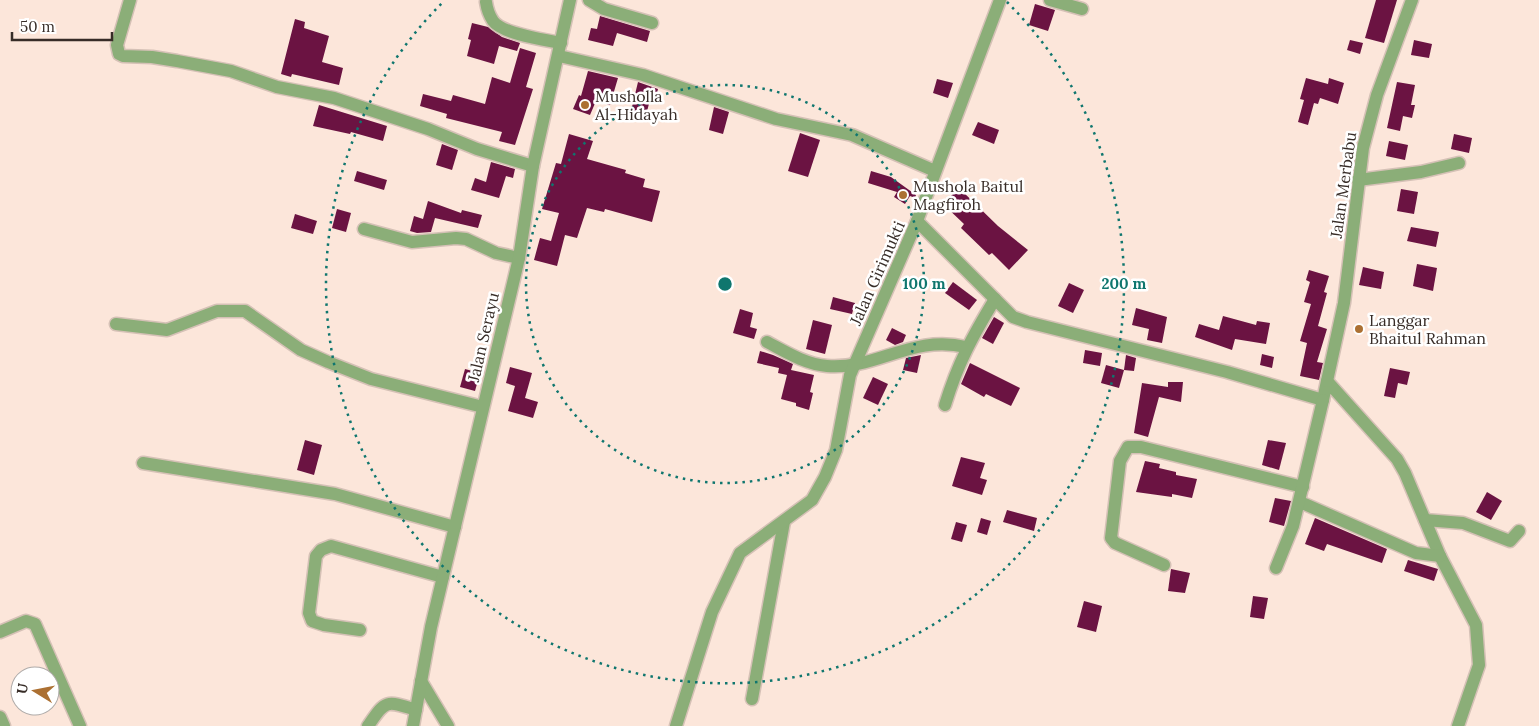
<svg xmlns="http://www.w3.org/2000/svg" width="1539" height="726" font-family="Lora,serif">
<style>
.building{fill:#6b1342}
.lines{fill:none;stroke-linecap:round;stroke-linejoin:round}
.minor-casing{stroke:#d5c1b6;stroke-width:15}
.minor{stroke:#8bae78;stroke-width:12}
.ring{fill:none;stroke:#0f766e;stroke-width:2.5;stroke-dasharray:2.5 5}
.poi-dot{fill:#ac7032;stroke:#fff;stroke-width:2}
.labels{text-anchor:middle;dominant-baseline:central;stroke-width:5;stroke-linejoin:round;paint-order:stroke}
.poi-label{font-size:16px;fill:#372c27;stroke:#fff;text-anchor:start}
.street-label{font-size:16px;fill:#372c27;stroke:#fff}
.centre{fill:#0f766e;stroke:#fff;stroke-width:2.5}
.ring-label{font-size:15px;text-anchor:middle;font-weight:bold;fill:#0f766e;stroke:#fff;stroke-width:5;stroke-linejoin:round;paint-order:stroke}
</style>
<rect width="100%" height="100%" fill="#fce6da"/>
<g class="building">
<path d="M1376,0h21l-13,43 -19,-5z"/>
<path d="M1035,4l20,6 -7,21 -19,-6z"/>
<path d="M600,16l50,15 -3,11 -30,-9 -4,13 -25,-6 3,-12 6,1z"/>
<path d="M295,19l10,3 -1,6 25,8 -7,26 21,6 -4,17 -47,-11 -1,3 -10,-3z"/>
<path d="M472,23l16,4 14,10 18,6 -3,8 -18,-5 -5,18 -27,-8 4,-16 -3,-1z"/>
<path d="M1350,40l13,3 -3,11 -13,-4z"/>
<path d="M1414,40l18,4 -3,14 -18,-3z"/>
<path d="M520,48l16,5 -10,34 7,2 -18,56 -16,-4 3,-9 -56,-14 1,-4 -27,-8 3,-12 28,7 2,-6 32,9 7,-27 18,6z"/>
<path d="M588,71l30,7 -8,27 -14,-4 -6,14 -17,-6 6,-14 2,1z"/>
<path d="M1306,78l22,6 1,-6 15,5 -6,21 -18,-6 -2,6 -4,-1 -6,22 -10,-3 6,-22 -4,-1z"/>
<path d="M937,79l16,4 -5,15 -15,-5z"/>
<path d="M638,82l20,7 -3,12 -5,-1 -4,15 -15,-4z"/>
<path d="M1397,82l18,3 -4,20h4l-3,13 -9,-2 -3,15 -13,-3z"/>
<path d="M319,105l68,21 -4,15 -32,-9 -1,2 -37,-8z"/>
<path d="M714,107l15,5 -6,22 -14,-4z"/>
<path d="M978,122l21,8 -5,14 -22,-9z"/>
<path d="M800,133l20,7 -12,37 -20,-6z"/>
<path d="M569,134l24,7 -6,18 39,11 -1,3 20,6 -2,8 17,4 -8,31 -47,-13 -1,3 -17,-4 -10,30 -12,-3 -8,31 -23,-6 6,-22 11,3 8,-28 -17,-4 14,-46 5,1z"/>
<path d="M1454,134l18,4 -3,15 -18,-4z"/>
<path d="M1389,141l19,4 -3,15 -19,-4z"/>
<path d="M442,144l16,6 -6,20 -16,-5z"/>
<path d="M491,162l24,7 -2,9 -7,-2 -7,22 -28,-8 4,-12 11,4z"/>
<path d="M357,171l30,9 -3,10 -30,-9z"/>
<path d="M871,171l20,6 25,18 -1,3 -5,-2 -5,8 -11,-7 3,-5 -29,-9z"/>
<path d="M959,188l39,38 30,24 -19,20 -17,-17 -3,2 -28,-27 3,-4 -21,-20z"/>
<path d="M1401,189l17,3 -4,22 -17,-3z"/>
<path d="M428,201l33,12 1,-3 20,5 -4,13 -43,-10 -4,14 -14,1 -7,-2 4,-15 9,3z"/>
<path d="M337,209l14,4 -5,19 -14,-4z"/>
<path d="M295,214l22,7 -4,13 -22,-6z"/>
<path d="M1411,227l28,5 -3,15 -29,-6z"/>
<path d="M1417,264l20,4 -4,23 -20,-5z"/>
<path d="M1363,267l21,5 -3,17 -22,-4z"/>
<path d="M1309,270l20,6 -5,16 3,1 -9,33 9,3 -10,33 6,1 -4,17 -19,-4 7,-33 -7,-2 11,-37 -7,-2 6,-20 -4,-2z"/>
<path d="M953,282l24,18 -8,10 -24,-17z"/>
<path d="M1069,283l15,7 -11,23 -15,-7z"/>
<path d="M833,297l22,6 -3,11 -22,-5z"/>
<path d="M1136,308l31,9 -5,26 -15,-3 2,-11 -17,-4z"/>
<path d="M740,309l13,4 -3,14 7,2 -3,10 -21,-6z"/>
<path d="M1223,316l33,9 1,-4 13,2 -4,21 -31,-5 -3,11 -37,-13 4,-13 20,6z"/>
<path d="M994,317l10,6 -11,21 -11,-6z"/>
<path d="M813,320l19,5 -7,29 -19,-5z"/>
<path d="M892,328l14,7 -3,7 -8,3 -9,-5z"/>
<path d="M1085,350l17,3 -2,13 -17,-3z"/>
<path d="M760,351l13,4 20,9 -2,6 23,5 -4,17 3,1 -4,17 -13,-4v-3l-15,-4 6,-24 -9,-2 1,-5 -22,-5z"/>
<path d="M1262,354l12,3 -2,11 -12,-3z"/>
<path d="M921,355l-4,18 -14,-3 3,-12z"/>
<path d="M1126,355l10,3 -2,13 -10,-1z"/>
<path d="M970,363l50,25 -9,18 -25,-12 -2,3 -23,-13z"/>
<path d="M1106,365l18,5 -5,18 -18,-5z"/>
<path d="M510,367l22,6 -7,25 13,4 -5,16 -25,-7 7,-25 -9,-3z"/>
<path d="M1390,368l20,4 -3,13 -9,-2 -3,15 -11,-2z"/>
<path d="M465,369l15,4 -5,18 -15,-4z"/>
<path d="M873,377l15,7 -10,21 -15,-7z"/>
<path d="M1168,382h15l-2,20 -22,-5 -11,40 -14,-4 8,-50 26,4z"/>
<path d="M305,440l17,5 -8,30 -17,-5z"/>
<path d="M1268,440l18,3 -7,27 -17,-5z"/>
<path d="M961,457l24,6 -5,15 7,2 -5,15 -30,-9z"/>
<path d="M1145,461l15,3 -1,4 17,4v3l21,4 -5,19 -20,-4v3l-36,-5z"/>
<path d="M1487,492l15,9 -11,19 -15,-8z"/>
<path d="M1275,498l16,3 -7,25 -15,-4z"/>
<path d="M1007,510l30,8 -3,13 -31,-9z"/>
<path d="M981,518l10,3 -4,14 -10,-3z"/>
<path d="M1315,518l72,31 -5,14 -55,-19 -3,7 -19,-7z"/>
<path d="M956,522l11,3 -5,17 -11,-3z"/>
<path d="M1408,560l30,9 -4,12 -30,-10z"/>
<path d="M1171,569l19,4 -5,20 -17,-2z"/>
<path d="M1253,596l15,2 -4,21 -14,-2z"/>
<path d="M1084,601l18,5 -6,26 -19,-5z"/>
</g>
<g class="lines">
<defs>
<g id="minor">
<path d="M130,0l-13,45 2,9 4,2 29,1 25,4 54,10 46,16 57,11 94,31 49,20 56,17"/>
<path d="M589,0l15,9 48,14"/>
<path d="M1050,0l32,9"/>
<path d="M486,2c1,7 3,13 7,19 9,13 53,19 68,22"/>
<path d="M559,56l84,19 133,44 76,16 83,36"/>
<path d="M1358,180l63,-8 38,-9"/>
<path d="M917,221l96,96 14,5 200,50 96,28 4,-19 70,78 8,14 35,83 36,69 3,40 -21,61"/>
<path d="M364,229l48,13 44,-4 10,1 30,14 23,5"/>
<path d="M116,324l51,6 50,-19h28l56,39 27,12 43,17 112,28"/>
<path d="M767,342c19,10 38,22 60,24 50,4 85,-32 139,-19"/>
<path d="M1327,381l17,-78 19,-155 14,-53 35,-95"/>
<path d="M945,405c13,-42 27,-68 50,-106"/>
<path d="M143,463l192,31 120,33"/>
<path d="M1300,502l116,51 24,3"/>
<path d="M1425,520l38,3 47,18 9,-10"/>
<path d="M1164,565l-49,-22 -4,-5 9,-77 8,-14h13l162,40"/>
<path d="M1276,568l17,-42 30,-126"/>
<path d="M360,630l-36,-5 -12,-4 -3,-8 7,-57 5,-6 10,-4 112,31"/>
<path d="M0,632l26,-11 9,3 45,102"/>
<path d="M421,681l27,45"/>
<path d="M752,699l32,-177"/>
<path d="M0,717l4,9"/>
<path d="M368,726c18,-26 17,-26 48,-16"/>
<path d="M413,726l18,-99 88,-369 14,-92 37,-166"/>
<path d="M676,726l36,-114 28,-59 72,-53 13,-23 11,-27 14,-75 67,-154 83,-221"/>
</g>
</defs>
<use href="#minor" class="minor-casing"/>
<use href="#minor" class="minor"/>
</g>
<g class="ring">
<circle cx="725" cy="284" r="199"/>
<path d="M1007 2A399 399 0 1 1 443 2"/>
</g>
<g class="poi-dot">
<circle cx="585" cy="105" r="5"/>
<circle cx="903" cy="195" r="5"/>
<circle cx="1359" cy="329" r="5"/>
</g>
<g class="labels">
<g class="poi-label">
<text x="595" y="96">Musholla<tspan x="595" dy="18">Al-Hidayah</tspan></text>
<text x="913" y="186">Mushola Baitul<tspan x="913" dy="18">Magfiroh</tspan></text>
<text x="1369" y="320">Langgar<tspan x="1369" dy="18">Bhaitul Rahman</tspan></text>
</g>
<g class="street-label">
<text transform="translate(1343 185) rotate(-82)">Jalan Merbabu</text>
<text transform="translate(877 273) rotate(-66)">Jalan Girimukti</text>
<text transform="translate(483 337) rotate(-77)">Jalan Serayu</text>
</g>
</g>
<circle cx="725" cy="284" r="8" class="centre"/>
<g class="ring-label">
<text x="924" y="289">100 m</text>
<text x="1124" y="289">200 m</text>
</g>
<g transform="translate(35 691) rotate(280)"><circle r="24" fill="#ffffff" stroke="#afaba9"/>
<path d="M0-4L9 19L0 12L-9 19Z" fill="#ac7032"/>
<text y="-8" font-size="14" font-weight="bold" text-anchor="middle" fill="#372c27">U</text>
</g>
<path d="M12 32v8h100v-8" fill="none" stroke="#372c27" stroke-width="2.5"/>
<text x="20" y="32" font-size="15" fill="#372c27" stroke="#ffffff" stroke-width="4" paint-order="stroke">50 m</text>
</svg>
